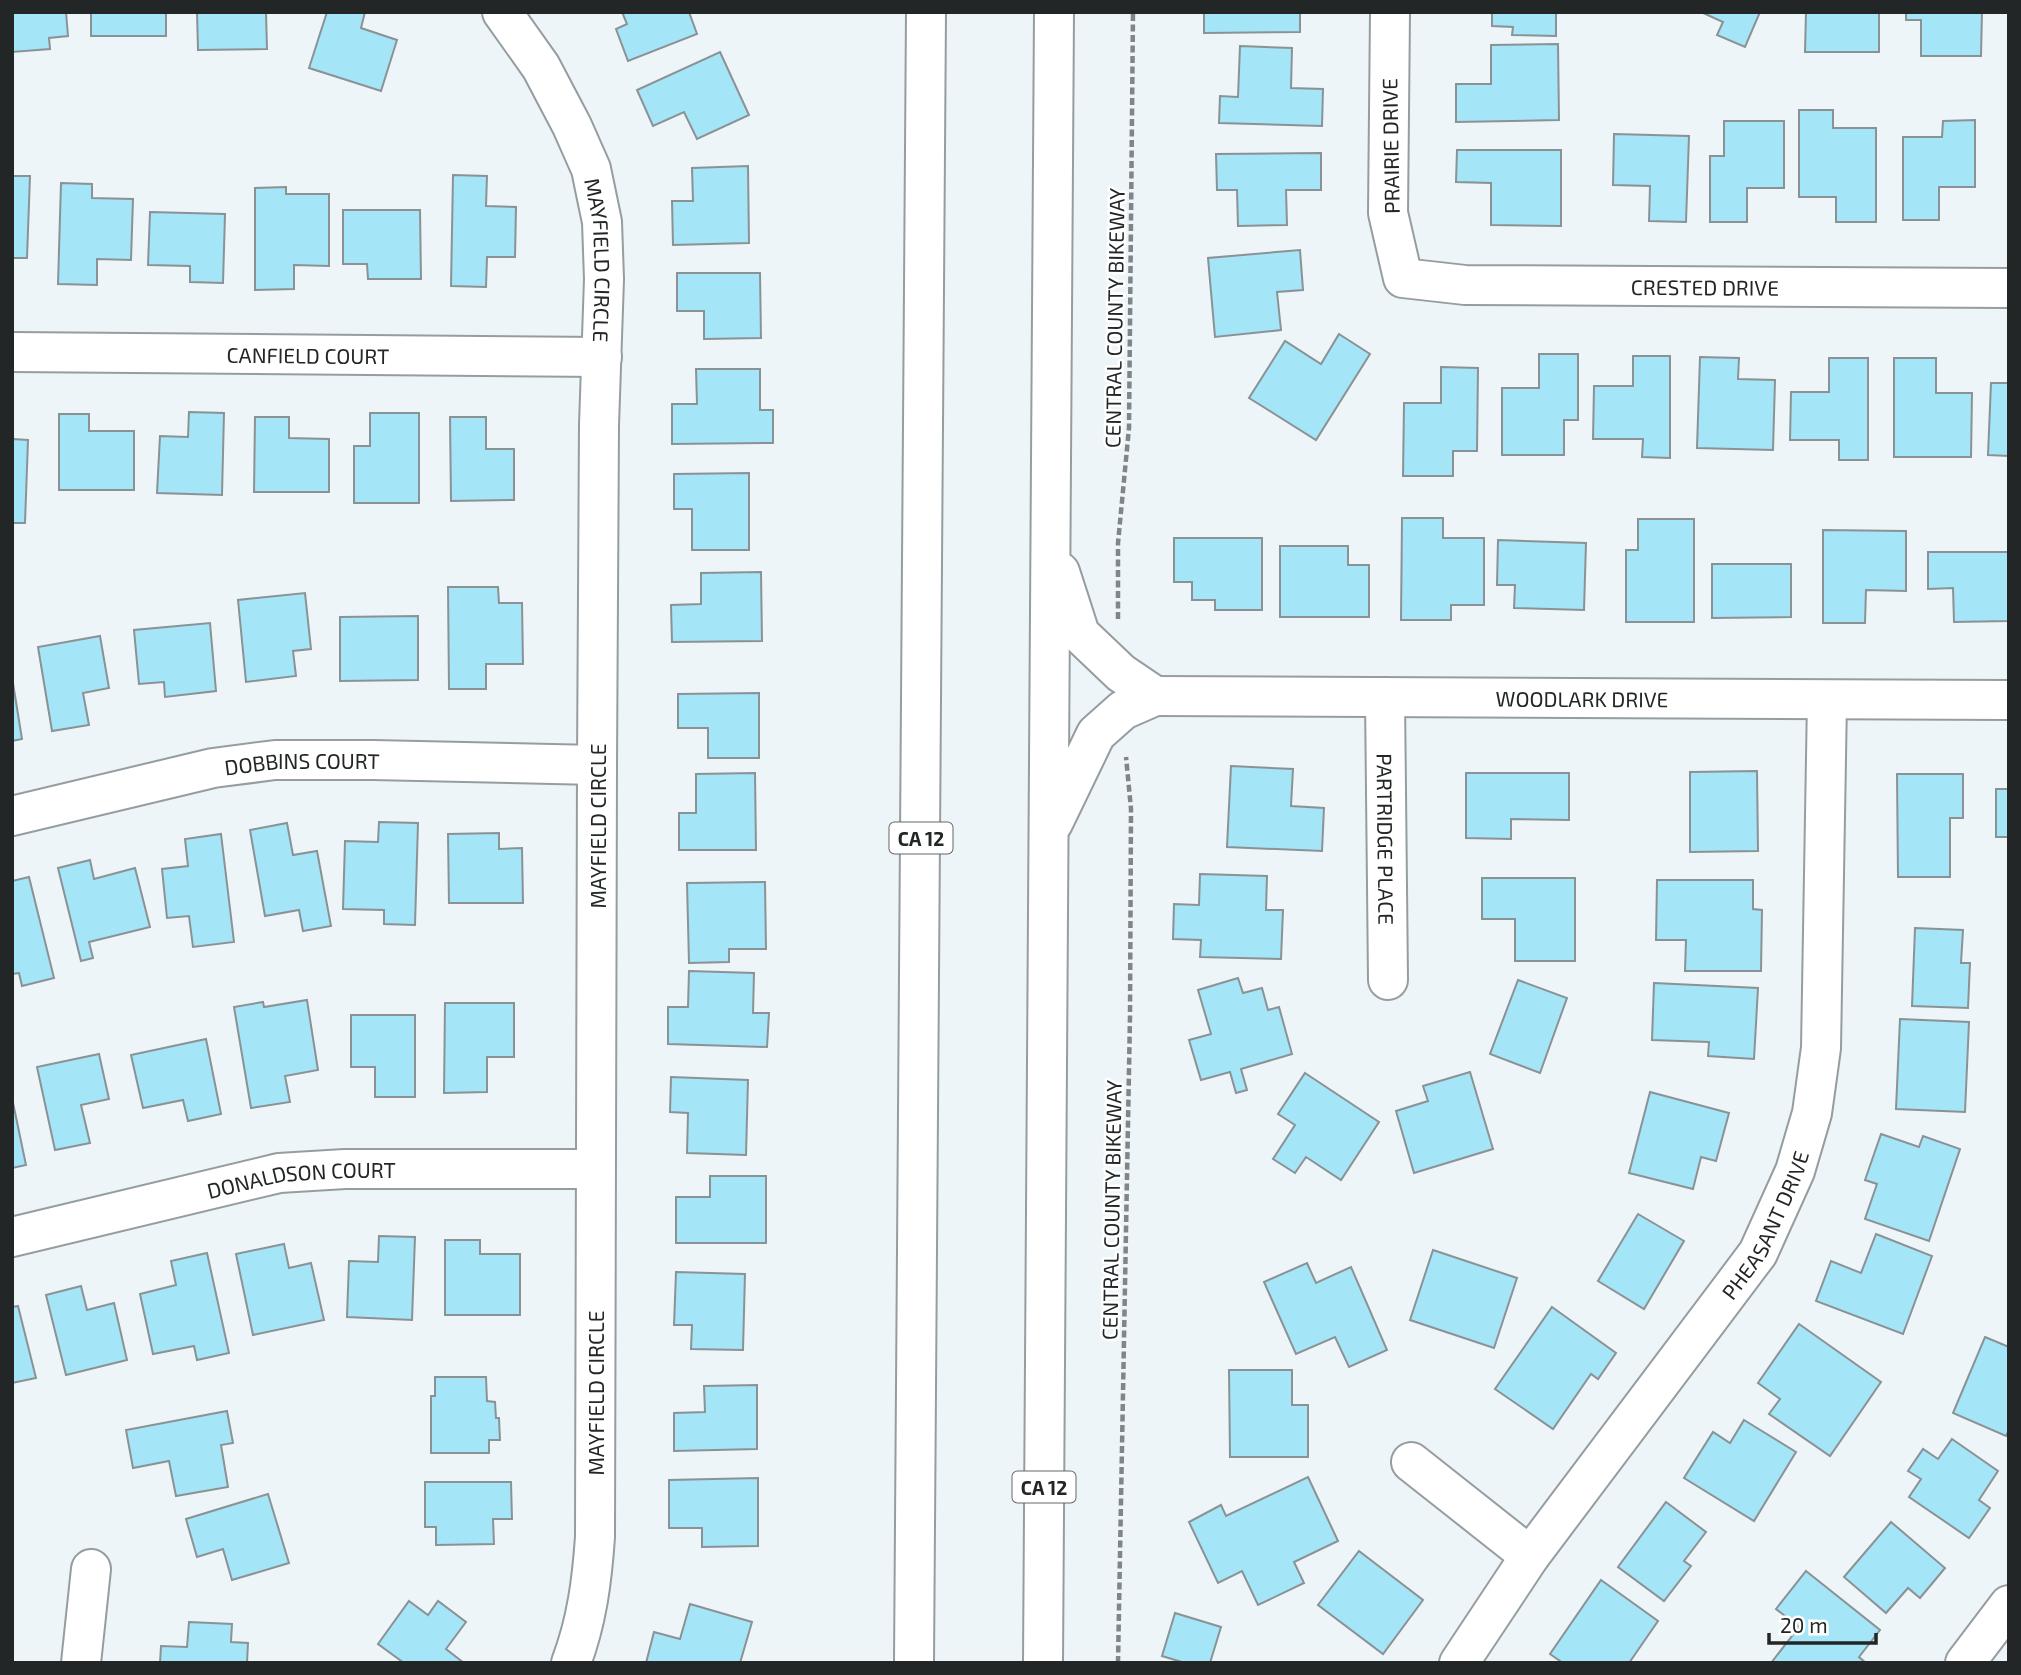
<svg xmlns="http://www.w3.org/2000/svg" width="2021" height="1675" font-family="'Exo 2',sans-serif">
<style>
.building{fill:#a4e5f7;stroke:#8b9295;stroke-width:2}
.lines{fill:none;stroke-linecap:round;stroke-linejoin:round}
.minor-casing{stroke:#969da0;stroke-width:42}
.highway-casing{stroke:#969da0;stroke-width:42}
.path{stroke:#808587;stroke-width:4.5;stroke-dasharray:7 3.5;stroke-linecap:butt}
.minor{stroke:#fff;stroke-width:38}
.highway{stroke:#fff;stroke-width:38}
.labels{text-anchor:middle;dominant-baseline:central;stroke-width:5;stroke-linejoin:round;paint-order:stroke}
.shield{fill:#fff;stroke:#656768;stroke-width:2}
.shield-label{font-size:19px;font-weight:bold;fill:#232627}
.street-label{font-size:21px;fill:#232627;stroke:#fff}
</style>
<rect width="100%" height="100%" fill="#edf5f8"/>
<g class="building">
<path d="M12,12h54l2,24 -19,2 1,11 -38,3z"/>
<rect x="91" y="12" width="75" height="24"/>
<path d="M197,12h69l1,37 -69,1z"/>
<path d="M327,12h38l-4,16 36,12 -16,51 -72,-23z"/>
<path d="M622,12h67l8,22 -69,27 -12,-32 11,-5z"/>
<path d="M1204,12h96v20l-96,1z"/>
<path d="M1492,12h64v24l-44,-1 1,-8 -21,-1z"/>
<path d="M1701,12h59l-15,35 -28,-12 6,-13z"/>
<path d="M1806,12h73v40h-74z"/>
<path d="M1906,12h76l-1,44h-60v-36h-15z"/>
<path d="M1558,44l1,76 -103,2v-38h35v-39z"/>
<path d="M1240,46l52,2 -1,40 32,1 -1,37 -103,-3 1,-27 18,1z"/>
<path d="M720,52l29,63 -52,24 -13,-27 -31,14 -16,-36z"/>
<path d="M1799,110h34v18h43v94h-40v-25h-37z"/>
<path d="M1975,120v67h-36v33h-36v-83h39l1,-16z"/>
<path d="M1724,121h60v67h-37v34h-37v-66h14z"/>
<path d="M1614,134l75,2 -3,86 -37,-1 1,-35 -37,-1z"/>
<path d="M1457,150h104v76l-70,-1v-42l-35,-1z"/>
<path d="M1321,153v37h-35l1,35 -49,1 -1,-36h-20l-1,-36z"/>
<path d="M748,166l1,77 -76,2 -1,-44h21l-1,-33z"/>
<path d="M453,175l34,1 -1,30 30,1 -1,50h-28l-1,30 -35,-1z"/>
<path d="M12,176h18l-3,82h-15z"/>
<path d="M61,183l31,1v14l41,1 -2,61 -34,-1v26l-39,-1z"/>
<path d="M286,187v7h43v72l-35,-1v24l-39,1v-102z"/>
<path d="M343,210h77l1,69h-53l-1,-15h-24z"/>
<path d="M150,212l75,2 -2,69 -33,-1v-16l-42,-1z"/>
<path d="M1300,250l3,40 -26,2 4,38 -66,7 -7,-79z"/>
<path d="M677,273h83l1,65 -57,1v-28h-27z"/>
<path d="M1339,334l31,20 -54,86 -67,-42 36,-57 36,23z"/>
<path d="M1539,354h39v66h-14v35h-62v-67h37z"/>
<path d="M1633,356h37v102l-28,-1 1,-18h-50l1,-53h39z"/>
<path d="M1700,357l39,1 -1,21 37,1 -2,70 -76,-2z"/>
<path d="M1829,358h39v102h-29v-20h-49l1,-48h38z"/>
<path d="M1894,358h42v35h36l-1,64h-77z"/>
<path d="M1441,367l37,1 -1,83h-24v25h-50l1,-73h37z"/>
<path d="M696,369h64v41h13v33l-101,1v-40h25z"/>
<path d="M1991,383h18v73l-21,-1z"/>
<path d="M189,412l35,1 -2,82 -65,-2 3,-57 28,1z"/>
<path d="M370,413h49v90h-65v-57h16z"/>
<path d="M59,414h30v17h45v59h-75z"/>
<path d="M255,417h34v21l40,1v53h-75z"/>
<path d="M450,417h36v32h28v51l-63,1z"/>
<path d="M12,439l16,1 -3,83h-13z"/>
<path d="M749,473v77h-57v-41h-18v-35z"/>
<path d="M1402,518h41v20h41v67h-33v15h-50z"/>
<path d="M1638,519h56v103h-68v-72h12z"/>
<path d="M1823,530l83,1v60l-40,-1 -1,33h-42z"/>
<path d="M1174,538h88v72h-47v-10h-23v-18h-18z"/>
<path d="M1498,540l88,3 -2,67 -70,-2 1,-23h-18z"/>
<path d="M1280,546h68v19h21v52h-89z"/>
<path d="M1928,552h81v69l-55,1 -1,-34 -25,1z"/>
<path d="M1712,564h79v53l-79,1z"/>
<path d="M761,572l1,69 -90,1 -1,-37 30,-1v-31z"/>
<path d="M448,587h50l1,16h23l1,61h-37v25h-37z"/>
<path d="M305,593l6,56 -18,2 3,25 -50,6 -8,-82z"/>
<path d="M418,616v64l-78,1v-64z"/>
<path d="M210,623l6,68 -51,6 -1,-15 -25,2 -5,-54z"/>
<path d="M100,636l9,52 -26,5 6,32 -37,6 -14,-84z"/>
<path d="M12,677l10,62 -10,2z"/>
<path d="M759,693v65h-51v-30h-30v-34z"/>
<path d="M1231,766l62,3 -2,37 33,2 -2,43 -95,-4z"/>
<path d="M1757,771l1,80 -68,1v-80z"/>
<path d="M755,773l1,77h-77v-37h17v-39z"/>
<path d="M1466,773h103v47l-58,-1v20l-45,-1z"/>
<path d="M1897,774h66v44h-13v59h-52z"/>
<rect x="1996" y="789" width="13" height="48"/>
<path d="M379,822l39,1 -3,102 -31,-1v-14l-41,-1 2,-68 33,1z"/>
<path d="M287,823l6,32 24,-4 14,75 -28,5 -4,-21 -34,6 -15,-86z"/>
<path d="M499,833v16l23,-1 1,55h-74l-1,-69z"/>
<path d="M221,834l13,108 -41,5 -4,-31 -22,2 -5,-49 26,-3 -3,-27z"/>
<path d="M90,860l4,19 41,-11 15,59 -61,15 4,16 -12,3 -23,-93z"/>
<path d="M1200,874l67,2 -1,34h17l-2,49 -81,-2 1,-17 -28,-1 1,-35 25,1z"/>
<path d="M29,877l25,101 -32,8 -3,-13 -7,1v-93z"/>
<path d="M1482,878h93v83h-60v-42h-33z"/>
<path d="M1657,880h96v29l9,1 -1,61h-76l1,-31h-30z"/>
<path d="M765,882l1,67h-37v13l-40,1 -2,-80z"/>
<path d="M1915,928l48,2 -2,33h9l-2,45 -56,-2z"/>
<path d="M689,971l65,2 -1,40h16l-2,34 -99,-3v-37h20z"/>
<path d="M1238,978l5,15 19,-5 6,22 11,-3 13,47 -51,15 6,21 -11,3 -6,-21 -29,8 -12,-40 22,-6 -13,-44z"/>
<path d="M1518,980l49,18 -27,75 -50,-19z"/>
<path d="M1654,983l104,5 -4,71 -46,-3 1,-14 -57,-2z"/>
<path d="M307,1000l11,70 -33,6 5,26 -39,6 -17,-101 29,-5 1,5z"/>
<path d="M445,1003h69v54h-27v35l-43,1z"/>
<path d="M351,1015h64v82h-40v-30h-24z"/>
<path d="M1900,1019l69,3 -4,90 -69,-3z"/>
<path d="M206,1039l15,75 -33,7 -5,-21 -40,8 -12,-53z"/>
<path d="M99,1054l10,45 -28,6 9,38 -35,7 -18,-83z"/>
<path d="M1470,1072l23,77 -79,24 -18,-62 32,-10 -5,-15z"/>
<path d="M1305,1073l74,49 -38,58 -35,-23 -11,16 -22,-14 22,-34 -17,-11z"/>
<path d="M671,1077l77,3 -2,75 -59,-2 1,-40 -18,-1z"/>
<path d="M1650,1092l79,21 -13,48 -15,-4 -8,32 -64,-16z"/>
<path d="M12,1098l14,67 -14,3z"/>
<path d="M1881,1134l38,13 4,-11 37,13 -31,92 -64,-22 12,-35 -12,-4z"/>
<path d="M710,1176h56v67h-90v-46h34z"/>
<path d="M1638,1214l46,27 -40,68 -46,-28z"/>
<path d="M1876,1234l56,22 -29,78 -87,-33 15,-40 30,12z"/>
<path d="M379,1236l36,1 -3,83 -65,-3 2,-56 29,1z"/>
<path d="M445,1240h35v14h40v61h-75z"/>
<path d="M284,1244l5,24 22,-5 13,57 -71,15 -17,-81z"/>
<path d="M1433,1250l84,28 -23,70 -84,-28z"/>
<path d="M207,1253l22,100 -32,7 -3,-14 -41,8 -13,-60 36,-9 -5,-24z"/>
<path d="M1307,1263l9,20 35,-16 36,83 -38,17 -14,-30 -39,17 -32,-72z"/>
<path d="M676,1272l69,2 -2,76 -52,-1 1,-24h-18z"/>
<path d="M81,1286l6,24 27,-7 13,57 -61,15 -20,-80z"/>
<path d="M18,1306l18,72 -24,5v-76z"/>
<path d="M1552,1307l64,46 -18,26 -7,-5 -38,55 -58,-40z"/>
<path d="M1799,1324l82,58 -51,74 -61,-42 11,-15 -22,-16z"/>
<path d="M1985,1337l24,10v83l-3,6 -53,-23z"/>
<path d="M1229,1370h63v35h16v52h-78z"/>
<path d="M435,1377h51l1,24 8,1 1,16h3l1,22h-11v13h-58v-57h4z"/>
<path d="M757,1385v64l-83,2v-38l31,-1 -1,-26z"/>
<path d="M227,1411l6,32 -12,2 7,42 -52,9 -7,-35 -36,7 -7,-38z"/>
<path d="M1744,1420l52,32 -42,69 -70,-43 29,-46 17,11z"/>
<path d="M1952,1439l46,32 -19,29 11,8 -21,30 -60,-41 12,-18 -13,-8 15,-22 15,10z"/>
<path d="M1308,1477l30,64 -44,21 10,21 -46,22 -16,-34 -24,12 -29,-61 32,-17 5,11z"/>
<path d="M758,1478v68l-56,1v-19h-33v-48z"/>
<path d="M425,1482h86l1,37h-19l1,25 -58,1v-18h-11z"/>
<path d="M268,1494l21,69 -57,17 -9,-31 -26,8 -11,-38z"/>
<path d="M1666,1502l40,30 -22,29 7,5 -27,35 -46,-34z"/>
<path d="M1891,1522l54,46 -25,30 -12,-10 -22,25 -42,-36z"/>
<path d="M1359,1551l64,49 -40,54 -65,-49z"/>
<path d="M1806,1571l74,59 -21,27 7,6h-95l28,-36 -23,-18z"/>
<path d="M1601,1580l57,41 -29,42h-66l-13,-9z"/>
<path d="M409,1601l19,14 10,-14 28,21 -20,27 18,14h-60l-26,-19z"/>
<path d="M690,1604l62,18 -12,41h-94l8,-31 26,7z"/>
<path d="M1175,1613l46,14 -11,36h-25l-23,-7z"/>
<path d="M189,1622l43,2 -1,18 17,1 -1,20h-87l1,-17 26,1z"/>
</g>
<g class="lines">
<defs>
<g id="minor">
<path id="s1" d="M502,12l39,55 31,59 19,43 11,53 2,57 -5,146 -2,340 -2,772c-3,43 -8,84 -24,126"/>
<path id="s2" d="M1390,12l-2,201 15,65 62,7 544,3"/>
<path id="s3" d="M12,352l590,5"/>
<path id="s4" d="M1155,696l854,4"/>
<path id="s5" d="M1385,697l3,283"/>
<path id="s6" d="M12,816l201,-48 62,-8h98l224,5"/>
<path id="s7" d="M12,1237l267,-64 66,-4h250"/>
<path d="M1411,1462l119,94"/>
<path d="M81,1663l10,-94"/>
<path id="s8" d="M1459,1663l71,-107 228,-303 37,-82 17,-58 9,-65 6,-348"/>
<path d="M1965,1663l44,-58"/>
</g>
<g id="highway">
<path d="M1060,572l20,62 41,39 34,23"/>
<path d="M1053,823l43,-89 27,-24 32,-14"/>
<path d="M914,1663l12,-1651"/>
<path d="M1043,1663l11,-1651"/>
</g>
</defs>
<use href="#minor" class="minor-casing"/>
<use href="#highway" class="highway-casing"/>
<g class="path">
<path d="M1118,619v-76l11,-115 4,-416"/>
<path d="M1118,1663l12,-647 1,-207 -5,-52"/>
</g>
<use href="#minor" class="minor"/>
<use href="#highway" class="highway"/>
</g>
<g class="labels">
<g class="shield">
<rect x="889.5" y="822.5" width="63" height="31" rx="5"/>
<rect x="1012.5" y="1471.5" width="63" height="31" rx="5"/>
</g>
<g class="shield-label">
<text x="921" y="838">CA 12</text>
<text x="1044" y="1487">CA 12</text>
</g>
<g class="street-label">
<text transform="translate(1390 146) rotate(-91)">PRAIRIE DRIVE</text>
<text stroke="none"><textPath href="#s1" startOffset="273">MAYFIELD CIRCLE</textPath></text>
<text stroke="none"><textPath href="#s2" startOffset="570">CRESTED DRIVE</textPath></text>
<text transform="translate(1114 318) rotate(-89)">CENTRAL COUNTY BIKEWAY</text>
<text stroke="none"><textPath href="#s3" startOffset="296">CANFIELD COURT</textPath></text>
<text stroke="none"><textPath href="#s4" startOffset="427">WOODLARK DRIVE</textPath></text>
<text stroke="none"><textPath href="#s6" startOffset="296">DOBBINS COURT</textPath></text>
<text transform="translate(597 826) rotate(-90)">MAYFIELD CIRCLE</text>
<text stroke="none"><textPath href="#s5" startOffset="142">PARTRIDGE PLACE</textPath></text>
<text stroke="none"><textPath href="#s7" startOffset="296">DONALDSON COURT</textPath></text>
<text transform="translate(1111 1210) rotate(-89)">CENTRAL COUNTY BIKEWAY</text>
<text stroke="none"><textPath href="#s8" startOffset="536">PHEASANT DRIVE</textPath></text>
<text transform="translate(595 1393) rotate(-90)">MAYFIELD CIRCLE</text>
</g>
</g>
<rect width="2021" height="1675" fill="none" stroke="#232627" stroke-width="28"/>
<path d="M1769 1633v10h107v-10" fill="none" stroke="#232627" stroke-width="3.5"/>
<text x="1780" y="1633" font-size="21" fill="#232627" stroke="#ffffff" stroke-width="5" paint-order="stroke">20 m</text>
</svg>
